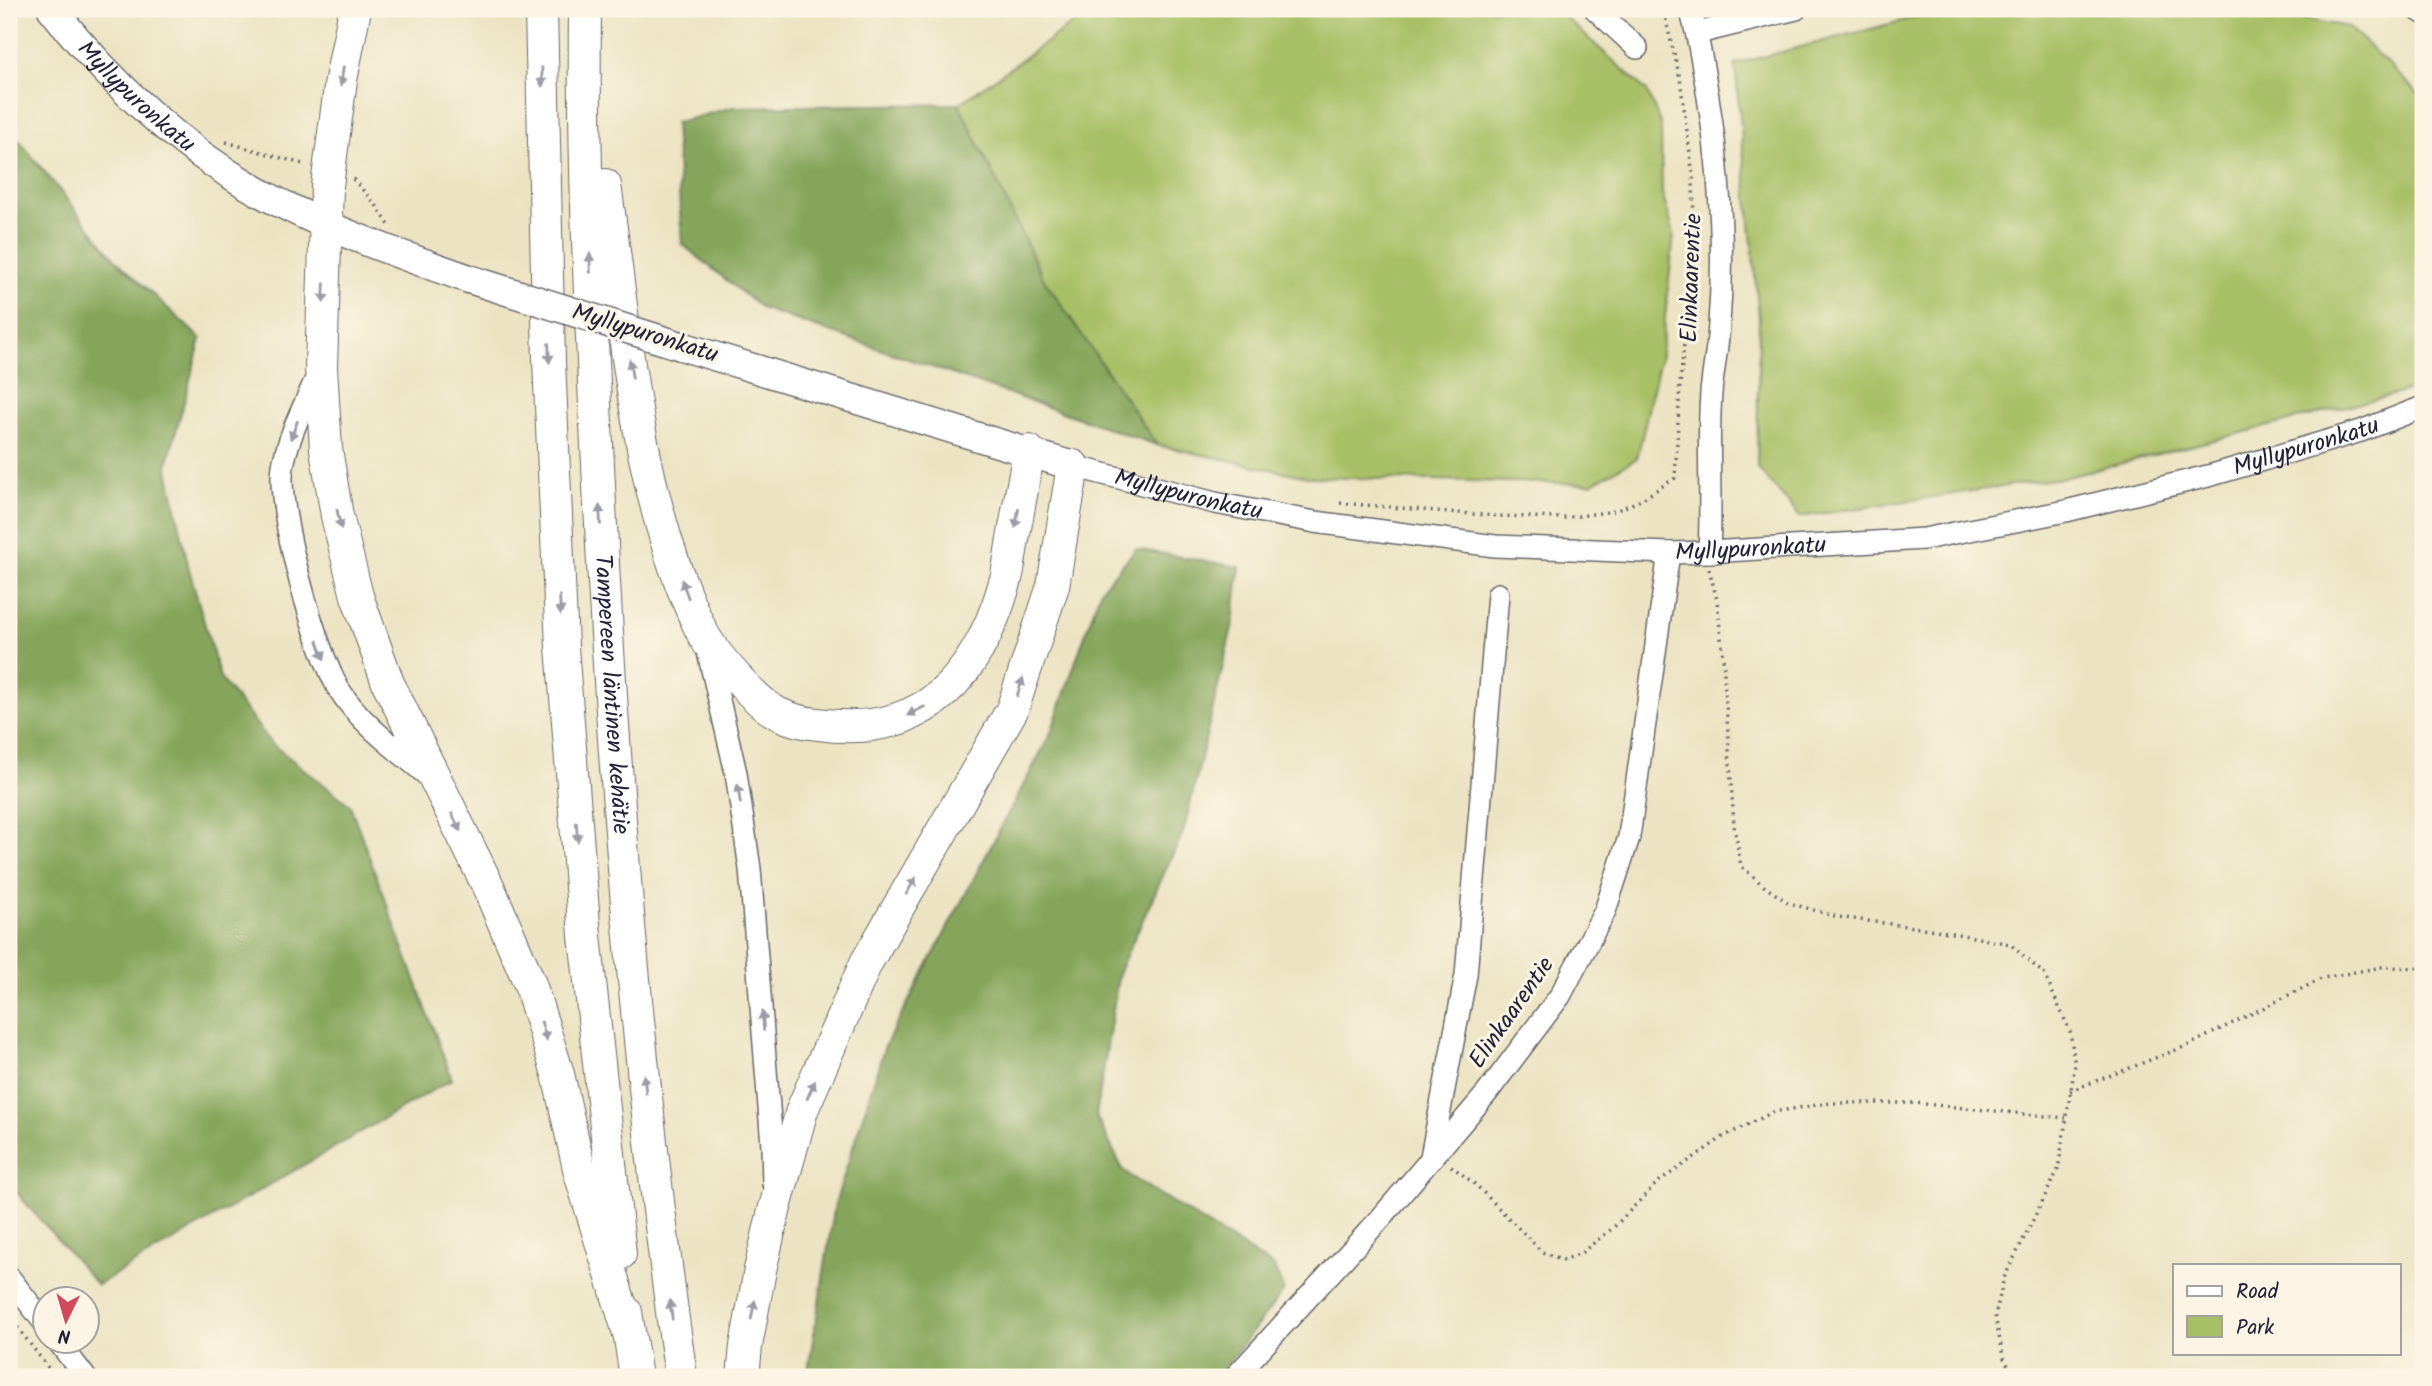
<svg xmlns="http://www.w3.org/2000/svg" width="2432" height="1386" font-family="Kalam,sans-serif">
<style>
.green{fill:#a7bf65;stroke:#647050;stroke-width:2}
.forest{fill:#85a65a;stroke:#54644a;stroke-width:2}
.lines{fill:none;stroke-linecap:round;stroke-linejoin:round}
.minor-casing{stroke:#68666a;stroke-width:24}
.major-casing{stroke:#68666a;stroke-width:31}
.highway-casing{stroke:#68666a;stroke-width:34}
.path{stroke:#68666a;stroke-width:3.5;stroke-dasharray:2 5;stroke-linecap:butt}
.minor{stroke:#fff;stroke-width:21}
.major{stroke:#fff;stroke-width:28}
.highway{stroke:#fff;stroke-width:32}
.major-bridge-casing{stroke:#68666a;stroke-width:31;stroke-linecap:butt}
.major-bridge{stroke:#fff;stroke-width:28}
.oneway{fill:#9c9ca7}
.labels{text-anchor:middle;dominant-baseline:central;stroke-width:6;stroke-linejoin:round;paint-order:stroke}
.street-label{font-size:24px;fill:#22223b;stroke:#fcf5e5}
</style>
<rect width="100%" height="100%" fill="#fcf5e5"/>
<filter id="ink" filterUnits="userSpaceOnUse"><feTurbulence type="fractalNoise" baseFrequency=".0143" numOctaves="2"/><feDisplacementMap in="SourceGraphic" scale="14" xChannelSelector="R" yChannelSelector="G"/><feConvolveMatrix kernelMatrix="1 2 1 2 8 2 1 2 1" color-interpolation-filters="sRGB"/></filter>
<filter id="wash" filterUnits="userSpaceOnUse"><feTurbulence type="fractalNoise" baseFrequency=".00686" numOctaves="4" result="noise"/><feDisplacementMap in="SourceGraphic" scale="28" xChannelSelector="R" yChannelSelector="G"/><feGaussianBlur stdDeviation="1.57" result="paint"/><feColorMatrix in="noise" values="0 0 0 0 0 0 0 0 0 0 0 0 0 0 0 0 0 1.4 0 .05"/><feComposite in="paint" operator="in"/></filter>
<g filter="url(#wash)">
<rect width="100%" height="100%" fill="#ebe3c1"/>
<g class="green">
<path d="M1093,9h463l91,82 14,34 1,68 12,41 -13,120 -24,104 -46,26 -283,-7 -151,-32 -114,-167 -84,-174z"/>
<path d="M1948,9h296l105,18 74,71v285l-23,10 -333,84 -267,40 -43,-50 2,-149 -24,-254z"/>
</g>
<g class="forest">
<path d="M959,104l84,174 114,167 -396,-137 -79,-64 -7,-121 58,-16z"/>
<path d="M9,128l107,132 85,79 -34,126 22,104 31,109 53,67 77,60 102,274 -355,206 -88,-101z"/>
<path d="M1136,549l104,18 -7,56 -49,207 -65,141 -23,145 28,56 150,95 10,23 -66,87h-411l28,-173 50,-158 165,-311 51,-146z"/>
</g>
</g>
<g filter="url(#ink)">
<g class="lines">
<defs>
<g id="minor">
<path d="M1595,9l42,39"/>
<path d="M1690,9c9,29 13,58 18,88 12,76 17,151 11,227 -1,23 -6,46 -8,69 -4,53 1,106 -2,159"/>
<path d="M2417,9l6,4"/>
<path d="M1698,33l98,-24"/>
<path d="M319,372c-13,30 -30,61 -36,94 -8,41 34,189 57,225 22,34 58,59 88,85"/>
<path id="s1" d="M1073,466l142,37 100,19 180,24 174,7 40,-1 215,-13 142,-28 146,-36 149,-44 62,-24"/>
<path d="M707,648l29,125 14,96 22,276 1,39"/>
<path d="M1431,1157l35,-182 32,-381"/>
<path d="M9,1277l37,48"/>
<path d="M57,1340l28,37"/>
<path d="M1235,1377l145,-158 107,-126 73,-97 45,-85 24,-74 40,-284"/>
</g>
<g id="major">
<path id="s2" d="M52,9c61,77 137,147 224,192 62,32 128,55 193,78"/>
<path d="M681,346l392,120"/>
</g>
<g id="highway">
<path d="M355,9l-14,71 -14,106 -6,181 5,82 11,67 20,80 31,87 100,203 42,98 28,90 22,99 49,160"/>
<path d="M541,9l8,352 13,286 23,289 35,318"/>
<path id="s3" d="M585,9c-2,158 6,317 14,476 14,298 40,596 82,892"/>
<path d="M605,185c22,149 30,310 97,447 12,23 53,69 75,81 12,6 28,10 41,11 104,15 158,-44 186,-138 5,-15 6,-31 9,-47 5,-29 11,-59 16,-88"/>
<path d="M626,1312l10,65"/>
<path d="M743,1377l3,-31 14,-76 14,-59 28,-101 64,-147 146,-253 41,-124 20,-120"/>
</g>
</defs>
<use href="#minor" class="minor-casing"/>
<use href="#major" class="major-casing"/>
<use href="#highway" class="highway-casing"/>
<g class="path">
<path d="M226,142l80,23"/>
<path d="M353,179l23,26 13,20"/>
<path d="M1340,503l156,13 68,2 51,-7 26,-11 34,-22 5,-93 14,-144 -1,-65 -13,-98 -17,-69"/>
<path d="M1709,569l8,31 6,57 11,169 7,40 24,21 24,16 49,14 98,13 74,14 34,30 26,57 5,34 -17,105 -54,108 -9,38 8,40 11,21"/>
<path d="M2070,1091l119,-46 134,-67 59,-11 41,1"/>
<path d="M1451,1166l24,18 67,68 22,8 17,-7 32,-25 44,-45 66,-46 50,-25 57,-9h85l151,15"/>
<path d="M9,1316l46,61"/>
</g>
<use href="#minor" class="minor"/>
<use href="#major" class="major"/>
<use href="#highway" class="highway"/>
<defs>
<path id="major-bridge" d="M469,279l212,67"/>
</defs>
<use href="#major-bridge" class="major-bridge-casing"/>
<use href="#major-bridge" class="major-bridge"/>
</g>
<defs><path id="oneway-solid" d="M-6-.8H1V-3.2L6.5 0L1 3.2V.8H-6Z" transform="scale(1.75)"/></defs>
<g class="oneway">
<use href="#oneway-solid" transform="translate(342 76) rotate(99)"/>
<use href="#oneway-solid" transform="translate(542 77) rotate(89)"/>
<use href="#oneway-solid" transform="translate(590 263) rotate(-92)"/>
<use href="#oneway-solid" transform="translate(324 293) rotate(92)"/>
<use href="#oneway-solid" transform="translate(549 353) rotate(88)"/>
<use href="#oneway-solid" transform="translate(631 369) rotate(-98)"/>
<use href="#oneway-solid" transform="translate(294 430) rotate(111)"/>
<use href="#oneway-solid" transform="translate(600 515) rotate(-93)"/>
<use href="#oneway-solid" transform="translate(1017 518) rotate(100)"/>
<use href="#oneway-solid" transform="translate(339 519) rotate(78)"/>
<use href="#oneway-solid" transform="translate(685 589) rotate(-110)"/>
<use href="#oneway-solid" transform="translate(560 605) rotate(87)"/>
<use href="#oneway-solid" transform="translate(321 650) rotate(71)"/>
<use href="#oneway-solid" transform="translate(1020 687) rotate(-72)"/>
<use href="#oneway-solid" transform="translate(916 711) rotate(153)"/>
<use href="#oneway-solid" transform="translate(739 794) rotate(-98)"/>
<use href="#oneway-solid" transform="translate(456 822) rotate(63)"/>
<use href="#oneway-solid" transform="translate(577 832) rotate(86)"/>
<use href="#oneway-solid" transform="translate(911 886) rotate(-60)"/>
<use href="#oneway-solid" transform="translate(763 1021) rotate(-94)"/>
<use href="#oneway-solid" transform="translate(544 1031) rotate(73)"/>
<use href="#oneway-solid" transform="translate(645 1084) rotate(-96)"/>
<use href="#oneway-solid" transform="translate(811 1090) rotate(-66)"/>
<use href="#oneway-solid" transform="translate(671 1310) rotate(-98)"/>
<use href="#oneway-solid" transform="translate(753 1310) rotate(-79)"/>
</g>
</g>
<g class="labels">
<g class="street-label">
<text stroke="none"><textPath href="#s2" startOffset="122">Myllypuronkatu</textPath></text>
<text transform="translate(1692 278) rotate(-88)">Elinkaarentie</text>
<text transform="translate(645 334) rotate(17)">Myllypuronkatu</text>
<text stroke="none"><textPath href="#s1" startOffset="1253">Myllypuronkatu</textPath></text>
<text stroke="none"><textPath href="#s1" startOffset="119">Myllypuronkatu</textPath></text>
<text stroke="none"><textPath href="#s1" startOffset="686">Myllypuronkatu</textPath></text>
<text stroke="none"><textPath href="#s3" startOffset="686">Tampereen läntinen kehätie</textPath></text>
<text transform="translate(1512 1013) rotate(-55)">Elinkaarentie</text>
</g>
</g>
<rect width="2432" height="1386" fill="none" stroke="#fcf5e5" stroke-width="35"/>
<rect x="2173" y="1264" width="228" height="91" fill="#fcf5e5" stroke="#a5a1a1" stroke-width="2"/>
<rect x="2187" y="1286" width="35" height="10" fill="#ffffff" stroke="#a5a1a1" stroke-width="2"/>
<text x="2236" y="1298" font-size="21" fill="#22223b">Road</text>
<rect x="2187" y="1316" width="35" height="21" fill="#a7bf65" stroke="#a5a1a1" stroke-width="2"/>
<text x="2236" y="1334" font-size="21" fill="#22223b">Park</text>
<g transform="translate(66 1320) rotate(185)"><circle r="33" fill="#fcf5e5" stroke="#a5a1a1" stroke-width="2"/>
<path d="M0-5L12 26L0 18L-12 26Z" fill="#d1495b"/>
<text y="-10" font-size="19" font-weight="bold" text-anchor="middle" fill="#22223b">N</text>
</g>
</svg>
